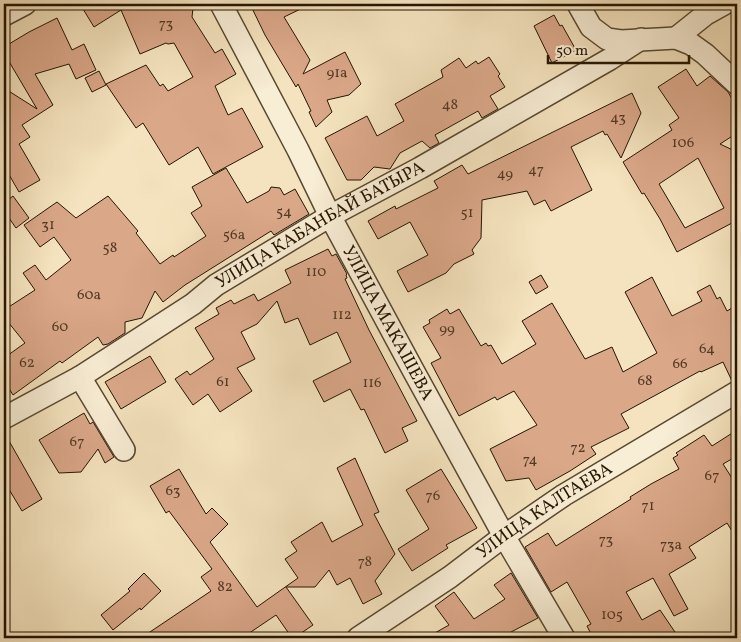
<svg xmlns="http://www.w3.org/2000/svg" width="741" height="642" font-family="Vollkorn,serif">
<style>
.building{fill:#daa789;stroke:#251501;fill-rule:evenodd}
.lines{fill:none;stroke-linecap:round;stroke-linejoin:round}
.minor-casing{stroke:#594830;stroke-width:24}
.minor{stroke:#f8edd5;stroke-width:21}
.labels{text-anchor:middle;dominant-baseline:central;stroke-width:4.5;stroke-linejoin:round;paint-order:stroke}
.number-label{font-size:15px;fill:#523a23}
.street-label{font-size:18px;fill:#251501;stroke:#f8edd5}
</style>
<rect width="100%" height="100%" fill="#f4e3be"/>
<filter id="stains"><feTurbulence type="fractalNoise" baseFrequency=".004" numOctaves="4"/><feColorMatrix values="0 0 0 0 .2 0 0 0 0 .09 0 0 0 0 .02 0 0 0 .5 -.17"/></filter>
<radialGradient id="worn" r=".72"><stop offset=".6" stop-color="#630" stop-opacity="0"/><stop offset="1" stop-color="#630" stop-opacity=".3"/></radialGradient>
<g class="building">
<path d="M80,4h97l5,5 11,-1 -1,9 23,36 7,-4 14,25 -21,12 13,29 14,-7 21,39 -50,27 -15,-27 -29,18 -26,-42 -7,5 -30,-44 40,-19 14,21 3,-2 5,7 25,-14 -19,-34 -6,1 -2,-1 -26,11 -19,-44 -27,17z"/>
<path d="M250,4h61l-27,13 26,43 -7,14 42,-22 16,32 -12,11 -22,5 5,12 -16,15 -7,-15 2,-1 -13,-27 -2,3 -31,-52z"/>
<path d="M554,15l6,11 2,-1 14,25 -24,13 -18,-37z"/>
<path d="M57,18l15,32 12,-6 12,26 -20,9 -7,-15 -34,10 18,31 -31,20 8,12 -11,7 21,36 -21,12 -15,-26v-78l33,21 -33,-56v-6l25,-15z"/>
<path d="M489,57l11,17 -2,2 7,11 -15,9 8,13 -16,9 -4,-7 -43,24 4,8 -9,5 -8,-7 -22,12 -10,16 -16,-2 -13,13h-14l-22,-42 42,-22 10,20 27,-15 -9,-17 48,-27 -2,-7 18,-12 7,10 10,-7 2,3z"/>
<path d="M686,69l11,17 13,-10 18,16 9,15v26l-17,11 17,8v80l-5,-9 -55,29 -17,-33 -16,-26 -2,1 -19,-32 49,-32 -3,-5 10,-7 -21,-31zM698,158l26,50 -39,20 -26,-44z"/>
<path d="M99,71l7,14 -14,7 -7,-14z"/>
<path d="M632,93l9,20 -20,45 -14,-24 -2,1 -2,-4 -32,16 21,43 -41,21 -6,-11 -11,5 -7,-14 -45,9 -1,38 -9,12 2,4 -20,10 -8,9 -38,19 -11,-21 31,-16 -18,-33 -32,17 -10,-18 27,-15 1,3 42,-21 -4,-7 28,-16 6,9z"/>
<path d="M226,168l21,35 22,-12 2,-4 9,1 4,7 11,-6 14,25 -35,21 -3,-4 -86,54 -22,17 -8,-11 -13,27 -17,4v11l-17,11 -5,1 -5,-8 -36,26 -2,-2 -47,34 -9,-15v-22l21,-15 -21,-26v-7l31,-20 -12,-17 12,-8 11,15 25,-20 -17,-23 -14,10 -16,-22 33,-23 19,16 32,-22 30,35 -2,2 24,31 13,-9 1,2 32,-21 -15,-23 11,-7 -10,-19z"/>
<path d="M13,196l16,22 -13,10 -12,-17v-8z"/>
<path d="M328,249l4,7 4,-2 11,20 -1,1 1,3 -2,1 24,51 48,91 -15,7 6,13 -23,12 -21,-44 -3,1 -11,-21 -26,13 -11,-21 38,-19 -14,-30 -27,13 -12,-27 -13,5 -8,-22 -20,23 -16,8 14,27 -18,9 15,23 -32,21 -12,-18 -15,11 -18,-26 12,-8 3,4 24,-16 -19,-31 24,-14 -3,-6 15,-8 3,4 20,-10 4,7 33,-18 -6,-13z"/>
<path d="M541,275l7,12 -12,7 -7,-12z"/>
<path d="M652,277l20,39 30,-15 -5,-9 13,-7 7,14 3,-2 7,14 10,-6v75l-5,1 -9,-19 -22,10 -1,-1 -79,43 8,14 -38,19 5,7 -26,17 -34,19 -7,-12 -23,3 -16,-32 47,-24 -23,-34 -17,9 -2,-3 -36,19 -28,-53 10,-5 -18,-31 7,-4 -1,-3 18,-11 3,5 9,-5 22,37 5,-3 2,3 3,-1 11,19 34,-20 -14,-23 30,-18 33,56 27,-12 11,25 34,-19 -32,-61z"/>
<path d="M150,356l16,26 -45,27 -16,-27z"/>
<path d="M84,413l6,11 3,-2 21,35 -9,6 -7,-14 -17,23 -22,1 -20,-33z"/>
<path d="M737,430v26l-14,8 14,22v53l-10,-16 -38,24 7,11 -27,16 19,35 -14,7 -21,-38 -27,14 16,28 18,-10 19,28h-86l-6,-12 4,-2 -24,-42 -16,10 -26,-45 23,-14 8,13 75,-47 -1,-2 21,-13 28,-15 -6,-11 5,-3 -2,-2 28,-18 8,11z"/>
<path d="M4,432l38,67 -20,12 -18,-30z"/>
<path d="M355,458l24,54 -5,2 21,40 -20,27 7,13 -19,10 -13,-26 -13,7 -8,-15 -14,17h-29l27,38 -19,13h-2l-16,-23 -34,23h-101l70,-47 -10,-14 11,-8 -43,-58 -3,2 -16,-27 29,-17 27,45 6,-6 16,16 -18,18 47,65 41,-29 -13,-19 12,-8 -6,-9 31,-20 10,20 31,-17 -26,-57z"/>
<path d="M441,469l36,59 -31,17 2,3 -36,23 -14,-22 31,-20 -23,-39z"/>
<path d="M144,573l17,18 -20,19 -1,-2 -27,22 -12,-15 29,-24 -2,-2z"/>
<path d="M511,573l27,45 -27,14 4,6h-89l23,-13 -14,-19 19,-14 20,27 31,-20 -11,-14z"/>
</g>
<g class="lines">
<defs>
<g id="minor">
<path id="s1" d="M221,4l77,146 32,66 83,154 91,166 60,102"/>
<path d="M578,4l13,23 16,12 14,2 55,-3 15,6 14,10 32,30"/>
<path d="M4,15l21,-11"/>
<path d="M676,38l30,-24 18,-10"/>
<path d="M80,377l44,73"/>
<path id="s2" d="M4,418l76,-41 113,-73 23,-19 114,-69 90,-48 190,-109 31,-20"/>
<path id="s3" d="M358,638l92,-61 54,-41 60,-41 173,-103"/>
</g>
</defs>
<use href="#minor" class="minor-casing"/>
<use href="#minor" class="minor"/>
</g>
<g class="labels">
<g class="number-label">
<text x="166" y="24">73</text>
<text x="337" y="73">91а</text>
<text x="450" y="105">48</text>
<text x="618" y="118">43</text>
<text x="683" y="143">106</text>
<text x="536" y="170">47</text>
<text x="505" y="174">49</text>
<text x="284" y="212">54</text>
<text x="467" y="213">51</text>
<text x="48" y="225">31</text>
<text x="234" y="235">56а</text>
<text x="110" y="248">58</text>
<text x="316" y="272">110</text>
<text x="89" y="295">60а</text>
<text x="342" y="315">112</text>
<text x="60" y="327">60</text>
<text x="447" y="329">99</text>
<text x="707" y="349">64</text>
<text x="27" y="363">62</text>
<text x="680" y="364">66</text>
<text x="645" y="381">68</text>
<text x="223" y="382">61</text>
<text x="372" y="383">116</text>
<text x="77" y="442">67</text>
<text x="578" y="448">72</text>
<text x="530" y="460">74</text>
<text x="712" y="476">67</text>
<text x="173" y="491">63</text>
<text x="433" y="496">76</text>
<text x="648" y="506">71</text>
<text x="606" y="540">73</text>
<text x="671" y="545">73а</text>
<text x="365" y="562">78</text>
<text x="225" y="587">82</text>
<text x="612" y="615">105</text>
</g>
<g class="street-label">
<text stroke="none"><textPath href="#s2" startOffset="371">УЛИЦА КАБАНБАЙ БАТЫРА</textPath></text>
<text stroke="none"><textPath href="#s1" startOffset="360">УЛИЦА МАКАШЕВА</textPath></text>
<text stroke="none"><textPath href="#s3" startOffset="226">УЛИЦА КАЛТАЕВА</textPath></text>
</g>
</g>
<rect width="741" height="642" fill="none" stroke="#f4e3be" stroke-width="20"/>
<rect x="5" y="5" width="731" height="632" fill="none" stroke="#251501" stroke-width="2.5"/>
<rect x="10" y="10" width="721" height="622" fill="none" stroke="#251501"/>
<path d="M548 55v8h141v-8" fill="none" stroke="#251501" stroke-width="2.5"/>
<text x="556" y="55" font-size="15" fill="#251501" stroke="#f8edd5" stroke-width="4" paint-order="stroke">50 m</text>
<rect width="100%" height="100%" filter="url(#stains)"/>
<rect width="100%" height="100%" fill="url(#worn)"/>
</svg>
